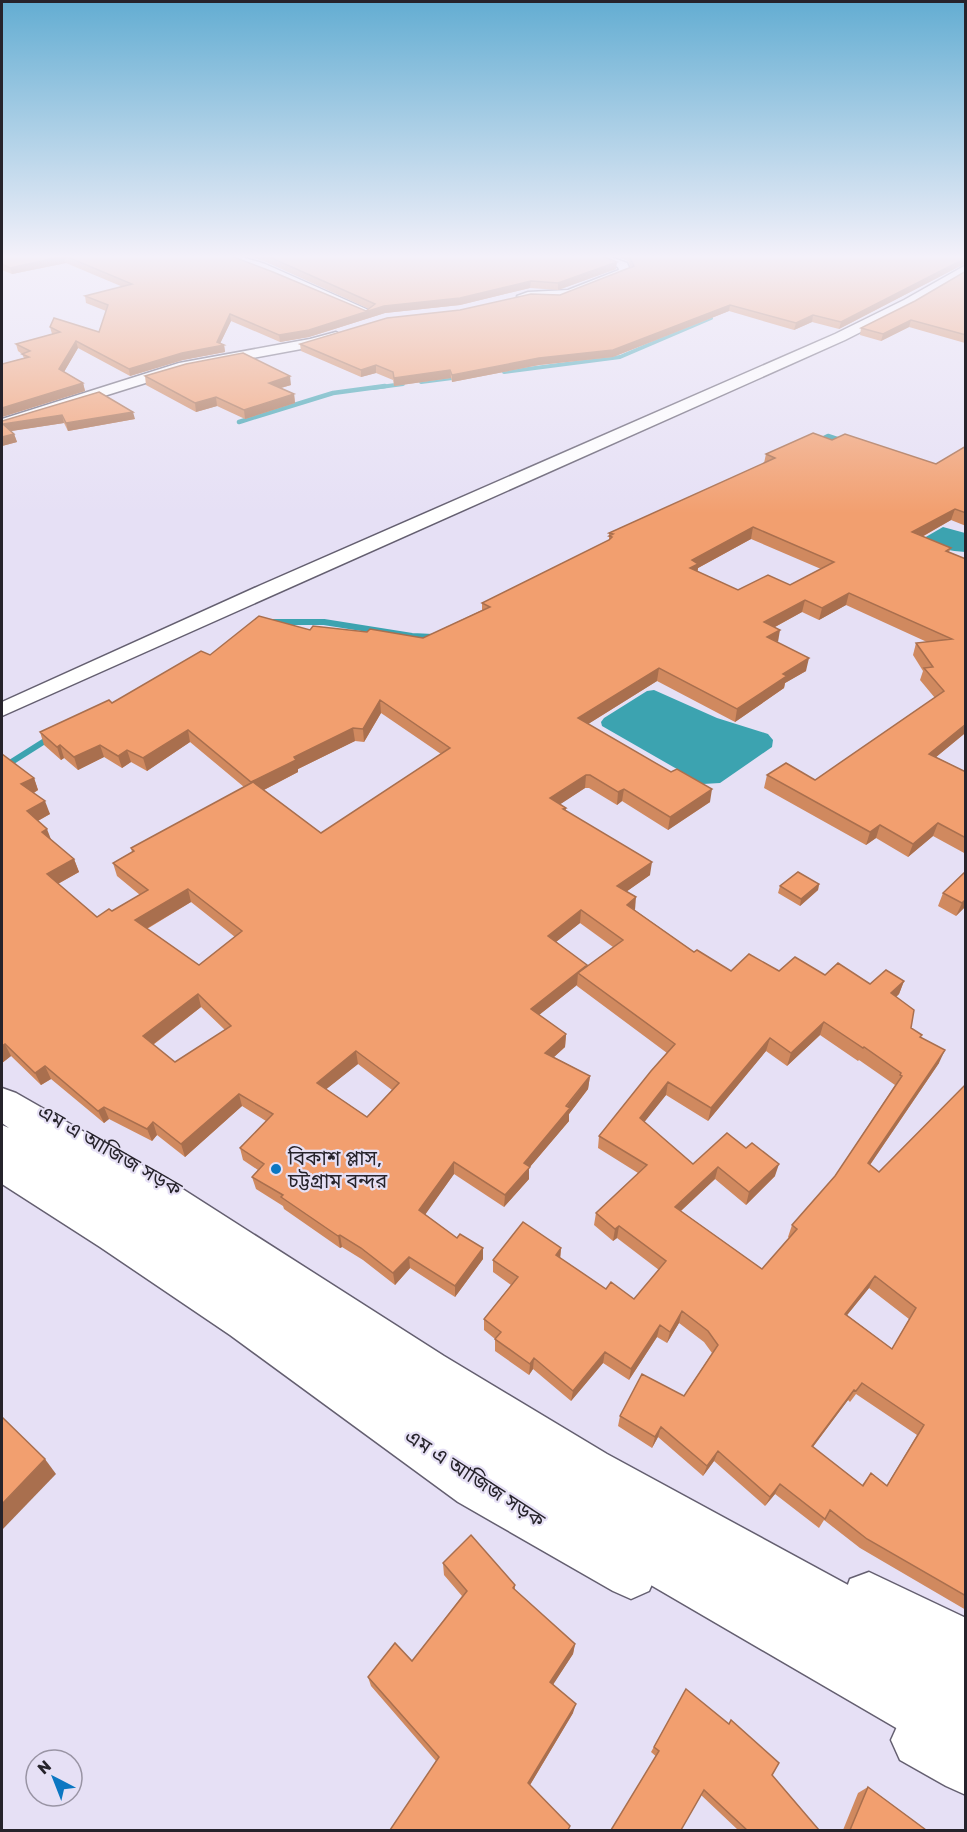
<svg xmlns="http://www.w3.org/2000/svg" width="967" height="1832" font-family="Rubik,'Noto Sans Bengali',sans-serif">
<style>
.water{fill:#3ca3b0}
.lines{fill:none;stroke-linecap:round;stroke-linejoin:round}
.stream-far3{stroke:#3ca3b0;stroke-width:4}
.stream-far2{stroke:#3ca3b0;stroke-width:4.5}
.stream-far1{stroke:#3ca3b0;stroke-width:6}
.stream{stroke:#3ca3b0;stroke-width:8}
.minor-casing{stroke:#645f70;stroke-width:3}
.major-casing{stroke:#645f70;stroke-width:3}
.highway-casing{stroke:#645f70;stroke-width:3}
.minor{fill:#fff;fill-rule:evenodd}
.major{fill:#fff;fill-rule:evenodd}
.highway{fill:#fff;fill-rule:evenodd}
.wall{fill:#d0895f;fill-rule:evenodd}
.shaded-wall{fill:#a96f4e}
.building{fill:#f29f6f;stroke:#a96f4e;stroke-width:1.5;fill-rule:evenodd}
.poi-dot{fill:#0c77c2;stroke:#e6e0f5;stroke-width:2}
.labels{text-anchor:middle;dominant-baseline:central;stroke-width:4.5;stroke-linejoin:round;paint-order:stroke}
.near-street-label{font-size:20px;fill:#26232b;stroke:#e6e0f5}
.near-poi-label{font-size:20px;fill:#26232b;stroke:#e6e0f5;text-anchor:start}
</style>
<rect width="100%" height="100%" fill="#e6e0f5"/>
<g class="water">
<path d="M943,527l22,6v19c-13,-1 -32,-3 -41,-14z"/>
<path d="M654,690l63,28 51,16 5,6 -1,7 -52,36 -17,1 -101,-58 -1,-4 3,-4 43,-27z"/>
</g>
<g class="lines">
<g class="stream-far3">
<path d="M504,372l116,-15 91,-39"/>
<path d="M421,382l39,-5"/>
<path d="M373,388l30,-4"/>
</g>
<g class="stream-far2">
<path d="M239,422l94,-29 52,-7"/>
<path d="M818,441l10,-5 15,5"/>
</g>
<g class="stream-far1">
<path d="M270,622h54l88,14 21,1"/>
<path d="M2,768l49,-31"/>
</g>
<path class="stream" d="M2,768l2,-2"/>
<defs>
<g id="minor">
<path d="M219,256h20l26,8 108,48 -6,4 -4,-1 -88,-39z"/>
<path d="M590,256h18l19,7 4,9 -33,16 -24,8 -18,3 -33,1 -6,-4 11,-4 40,-2 51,-20 -1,-3z"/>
<path d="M966,265v8l-54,33 -67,34 -843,376v-14l259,-117 574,-251 69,-34z"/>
<path d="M336,332l7,4 -2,3 -29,8 -125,23 -185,58v-9l177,-56 131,-24z"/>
</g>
<g id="major">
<path d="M2,1146l14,5 114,68 132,86 232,161 155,89 8,18 -8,18 -18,8 -18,-8 -155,-89 -228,-167 -130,-88 -98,-63z"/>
<path d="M869,1572l97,46v56l-116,-57 -7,-19 7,-19z"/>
<path d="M920,1711l46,23v61l-20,-9 -46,-26 -9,-20 9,-20z"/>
</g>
<path id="highway" d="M2,1088l14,5 154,88 274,175 163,98 359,195v116l-20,-8 -393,-229 -438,-298 -113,-68v-37l7,3 -7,-5z"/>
</defs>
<use href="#minor" class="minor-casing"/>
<use href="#major" class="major-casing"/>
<use href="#highway" class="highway-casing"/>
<use href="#minor" class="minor"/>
<use href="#major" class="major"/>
<use href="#highway" class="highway"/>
</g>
<g class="wall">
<path d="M2,256h229l135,55 3,-2 -103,-47 -18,-6h354l14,13 -58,21 -28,-2 -70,17 -75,8 -76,24 -29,5 -49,-21 -11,22 4,2 1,7 -42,8 -53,16 -52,-28 -14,24 19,11 2,8 -83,26v-53l22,-6 -2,-4 -4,-3 -2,-7 37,-10h-1l-2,-7 49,5 7,-21 -20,-8 -1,-7 38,-9 -57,-24 -54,11 -10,-4z"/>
<path d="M616,256h350v7l-127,66 -27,-7 -18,8 -65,-19 -116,46 -74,8 -87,17 -1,-4 -57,8 -1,-6 -17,-7 -15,4 -60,-26 -1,-7 160,-34 100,-15 71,-27 -3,-7z"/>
<path d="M966,271v75h-2l1,-3 -56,-16 -28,14 -21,-6 1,-7 54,-27z"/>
<path d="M145,376l146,9 -10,3 13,6 1,9 -50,16 -28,-13 -21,6 -50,-27z"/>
<path d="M99,392l36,27 -67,12 -4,-8 -53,8 3,3 3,8 -15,4v-25z"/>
<path d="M832,440l104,24 30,-18v80l-15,-6 -29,17 29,11 -2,4 17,7v176l-2,-1 -28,23 30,15v82l-33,-18 -25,21 -32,-19 -10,7 -102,-57 3,-13 48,5 120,-82 -15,-18 3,-9 -10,-16 3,-12 11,-1 -81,-37 -27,15 -17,-8 -27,15 2,15 29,29 -21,12 -1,5 -49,34 -78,-41 -69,43 122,78 -42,28 -46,-29 -5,4 -28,-17h-4l-25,16 6,4v3l84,64 -23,16 8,19 59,42 37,19h48l46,4 45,9 34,-3 -5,13 -3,3 15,31 10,10 18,25 -69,102 9,7 87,-88v526l-106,-62 -36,-28 -5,8 -44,-34 -10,12 -51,-45 -11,15 -45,-39 -6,11 -34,-22 2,-10 64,-20 28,-43 -8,-11 -25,-19 -12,20 -10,-6 -28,43 -26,-17 -32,38 -38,-32 -4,6 -34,-24v-12l-11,-9v-11l27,-34 -18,-13v-12l68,-12 -1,10 46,31 28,10 25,-29 -42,-32 -4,3 -19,-16 2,-12 42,-40 -40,-25 1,-12 68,-83 -90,-67v-1l-38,30 27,19 -1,13 -11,10 36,19 -2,13 -19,25v7l-40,47v11l-25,28 -50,-33 -29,40 58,45 -28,38 -45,-29 -15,17 -32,-25 -21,-13 -2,1 -56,-39 -1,-3 -27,-17 -4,-12 6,-7 -15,-10 -3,-12 26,-27 -24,-15 -57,51 -28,-22 -5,6 -43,-22 -5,4 -53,-44 -10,6 -30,-29 -9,7 32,-285 4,12 -4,3 16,21 -12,7 13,19 23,19 5,13 -21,12 39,33 15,-6 28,-16 -23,-19 -4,-13 19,-11 -1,-4 113,-61 -54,-45 -43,29 -16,-9 -9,6 -18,-11 -26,13 -14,-12 -3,2 -17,-15 -4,-13 72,-29 98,-48 100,-25 113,8 59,-28v-7l127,-63v-7l155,-70 2,-9zM751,539l70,30 -31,16 -52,5 -41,-19 1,-3zM381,713l60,41 -120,79 -57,-43 34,-18v-3l57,-28 9,1zM191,902l44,35 -36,28 -52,-36zM580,923l33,24 -27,20 -30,-25zM201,1007l24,23 -50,32 -22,-17zM820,1035l38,26 1,-1 36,25 -60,91 -43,49 -4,12 1,1 -27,31 -81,-58 34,-32 31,26 29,-29 -82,-12 -49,-42 22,-27 42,26 58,-70 21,15zM358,1064l34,26 -25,27 -41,-28zM869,1288l40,31 -17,30 -45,-34zM856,1394l61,41 -30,50 -16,-12 -9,12 -49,-38 35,-47 2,2z"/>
<path d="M966,871v37h-2l-8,8 -18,-10 5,-13z"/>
<path d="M819,884l-1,6 -18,16 -22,-13 2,-7z"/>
<path d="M443,1563l72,22v5l60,54 -2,10 -20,30 20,29 -43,72 -94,-24 -65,-75 -3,-9 44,-16 50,-65 -18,-21z"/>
<path d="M686,1689l42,35 3,-4 41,55 47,55h-81l-37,-35 -50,-43z"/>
<path d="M868,1787l58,43h-83l15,-37z"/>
</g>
<g class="shaded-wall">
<path d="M64,256l2,7 -54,11 -2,-6z"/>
<path d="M966,258v5l-127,66 2,-7z"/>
<path d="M617,262l-1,7 -58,21v-7z"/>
<path d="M531,281l-1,7 -70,17 -75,8 -76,24 -29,5 -1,-7 105,-29z"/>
<path d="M730,305l-1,6 -116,46 -74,8 -87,17v-7z"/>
<path d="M230,314l1,7 -12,25 5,-1 1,7 -42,8 -53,16 -1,-7 88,-27z"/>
<path d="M813,315l-1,7 -18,8 2,-7z"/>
<path d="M911,320l-2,7 -28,14 2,-7z"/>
<path d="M76,341l2,7 -17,29 -2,-8z"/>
<path d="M376,365v8l-15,4v-7z"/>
<path d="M450,370l1,8 -57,8v-8z"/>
<path d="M290,376l1,9 -21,6 -1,-8z"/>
<path d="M83,383l2,8 -83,26v-9z"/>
<path d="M294,394l1,9 -50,16 -1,-9z"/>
<path d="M216,397l1,9 -21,6 -1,-9z"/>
<path d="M133,412l2,7 -67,12 -2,-8z"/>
<path d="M62,415l2,8 -59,9 -2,-8z"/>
<path d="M14,434l3,8 -15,4v-9z"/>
<path d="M955,509l-4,11 -42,24 3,-12z"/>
<path d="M753,527l-2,12 -53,29 -1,8 -9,4 4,-20z"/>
<path d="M849,593l-3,12 -27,15 3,-12z"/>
<path d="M805,600l-3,12 -40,22 2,-12z"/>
<path d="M780,630l-2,12 -11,-5z"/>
<path d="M809,658l-3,13 -21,12 -1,5 -49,34 2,-13 46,-35z"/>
<path d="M659,668l-2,13 -80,50 1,-13z"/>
<path d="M380,700l1,13 -17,29 -1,-13z"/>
<path d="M966,724v6l-2,4 -40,33 5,-13z"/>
<path d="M353,728l2,13 -57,28v3l-44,23 -3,-13 43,-25z"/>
<path d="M188,730l2,12 -43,29 -4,-13z"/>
<path d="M60,745l4,13 -3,2 -4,-13z"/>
<path d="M100,745l4,12 -26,13 -4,-13z"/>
<path d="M127,750l4,12 -9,6 -4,-12z"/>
<path d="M586,775l-1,13 -35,23v-13z"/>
<path d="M34,778l4,12 -12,7 -5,-13z"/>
<path d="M624,789l-2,12 -5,4 1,-13z"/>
<path d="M712,789l-2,13 -42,28 2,-13z"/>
<path d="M45,801l5,13 -18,10 -5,-13z"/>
<path d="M938,823l-5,13 -25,21 5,-13z"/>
<path d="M880,825l-4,13 -10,7 4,-13z"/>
<path d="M47,829l5,13 -10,-10z"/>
<path d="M74,859l5,13 -27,15 -5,-13z"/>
<path d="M652,862l-2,13 -34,24 1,-13z"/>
<path d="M819,884l-1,6 -18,16 1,-7z"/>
<path d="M188,889l3,13 -52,31 -4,-13z"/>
<path d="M636,897l-1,13 -8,-5z"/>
<path d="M966,899v6l-2,3 -8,8 6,-13z"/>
<path d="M581,910l-1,13 -33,26 1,-13z"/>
<path d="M587,965l-2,13 -7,-5 -1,12 -47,37 1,-13z"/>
<path d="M904,981l-5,13 -13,12 5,-13z"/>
<path d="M198,994l3,13 -54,42 -4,-13z"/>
<path d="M824,1022l-4,13 -33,31 4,-13z"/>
<path d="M566,1034l-1,13 -21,19 1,-13z"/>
<path d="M770,1038l-4,13 -58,70 3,-13z"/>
<path d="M5,1044l6,12 -9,7v-17z"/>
<path d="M945,1050l-6,13 -76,112 5,-12z"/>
<path d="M356,1051l2,13 -39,31 -2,-12z"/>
<path d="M45,1066l6,13 -10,6 -6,-12z"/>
<path d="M590,1076l-2,13 -19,25v7l-40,47v11l-25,28 1,-12 19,-32z"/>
<path d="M668,1082l-2,13 -28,35 2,-12z"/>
<path d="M239,1094l3,12 -57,51 -4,-13z"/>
<path d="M104,1107l5,12 -5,4 -6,-12z"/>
<path d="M153,1122l4,13 -5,6 -5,-12z"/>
<path d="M454,1162v12l-34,48 -1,-12z"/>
<path d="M779,1164l-4,12 -29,29 3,-13z"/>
<path d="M718,1167l-3,12 -43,40 3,-12z"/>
<path d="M619,1226l-2,12 -4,3 2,-12z"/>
<path d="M340,1235l2,12 -2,1 -2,-12z"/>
<path d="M483,1248v11l-28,38v-11z"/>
<path d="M561,1248l-1,12 -4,-5z"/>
<path d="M409,1257l1,11 -15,17 -2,-12z"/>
<path d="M875,1276l-6,12 -30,37 6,-11z"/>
<path d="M682,1311l-3,12 -12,20 3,-11z"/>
<path d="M660,1325l-3,12 -28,43 2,-11z"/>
<path d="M605,1352l-2,11 -32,38 2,-10z"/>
<path d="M534,1358l-1,11 -4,6 1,-11z"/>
<path d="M854,1390l-6,10 -42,56 6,-10z"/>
<path d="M661,1427l-3,10 -6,11 3,-11z"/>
<path d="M718,1451l-4,10 -11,15 4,-10z"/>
<path d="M45,1459l11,15 -54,56v-26z"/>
<path d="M780,1484l-5,10 -10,12 5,-9z"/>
<path d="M575,1644l-2,10 -24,37 1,-9z"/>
<path d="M576,1704l-3,9 -46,77 1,-7z"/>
</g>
<g class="building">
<path d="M2,256h62l-54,12 -8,-4z"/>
<path d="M65,256h166l42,16 93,39 9,-7 -108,-48h335l15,6 -59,21 -27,-2 -71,17 -76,8 -75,24 -30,5 -49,-21 -13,28 7,3 -42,8 -53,16 -53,-28 -17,28 24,14 -81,25v-44l27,-7 -7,-3 8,-3 -14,-7 44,-12 -10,-5 4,-9 45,14 9,-27 -23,-9 47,-12z"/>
<path d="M629,256h337v2l-125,64 -28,-7 -17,8 -66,-18 -117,45 -74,8 -87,17 -2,-5 -56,8 -1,-6 -17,-7 -15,5 -61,-26 87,-26 73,-8 71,-16 29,1 74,-29z"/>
<path d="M966,271v64l-55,-15 -28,14 -22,-6 54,-27z"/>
<path d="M243,353l47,23 -21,7 25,11 -50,16 -28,-13 -21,6 -50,-27 41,-12z"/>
<path d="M99,392l34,20 -67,11 -4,-8 -59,9 11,10 -12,3v-16z"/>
<path d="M813,433l19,7 13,-6 91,30 30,-18v67l-11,-4 -43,23 39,16 -5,3 20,8v165l-37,30 37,18v66l-28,-15 -25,21 -33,-19 -10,7 -103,-57 19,-12 29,17 129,-89 -20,-23 9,-1 -17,-24 36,-4 -103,-46 -27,15 -17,-8 -41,22 16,8 -13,7 42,21 -26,16 4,2 -50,33 -78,-41 -81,50 93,54 6,-3 35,20 -42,28 -46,-28 -6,3 -28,-17h-4l-36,23 16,10 -3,1 89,53 -35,24 19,11 -9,8 67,47 3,-2 34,21 18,-17 30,17 16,-14 30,18 13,-12 32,21 16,-14 18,11 -13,12 23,17 -3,18 11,7 -2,2 25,13 -77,113 11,9 87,-88v512l-99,-57 -37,-29 -5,9 -45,-35 -10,13 -52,-46 -11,15 -46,-39 -6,10 -35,-21 22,-42 42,22 34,-51 -10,-14 -26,-20 -12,21 -10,-7 -29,44 -26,-17 -32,39 -39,-33 -4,6 -35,-25 6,-7 -17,-13 34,-42 -25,-17 30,-38 38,26 -5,7 50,34 5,-7 23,17 32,-38 -47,-35 -4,3 -19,-16 51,-48 -48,-29 52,-65 24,-27 -97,-71 45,-33 -42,-30 -33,26 39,29 -56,44 35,25 -21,19 45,23 -24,30 4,2 -46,55 6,4 -25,28 -51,-33 -35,48 38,28 3,-4 23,14 -28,38 -46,-29 -16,16 -32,-25 -21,-13 -2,1 -57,-39 2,-2 -31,-18 12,-13 -24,-16 33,-34 -34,-20 -58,50 -28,-22 -6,7 -43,-22 -6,4 -53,-45 -10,7 -30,-29 -3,2v-292l32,24 -13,6 24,17 -18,10 20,18 -5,3 32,27 -27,15 50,43 12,-8 3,2 36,-21 -35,-27 21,-12 -3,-3 122,-66 68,51 129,-85 -70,-48 -17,29 -10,-1 -59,29 2,3 -45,22 -63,-52 -45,28 -16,-8 -9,6 -18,-11 -26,12 -14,-12 -3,2 -17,-15 69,-32 3,3 89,-52 9,4 49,-39 51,14 3,-4 54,6 3,-3 53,9 67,-31 -8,-4 127,-63 3,-3 -3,-1 4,-2 -4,-1 166,-75 -9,-4zM753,527l81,35 -44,23 -22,-10 -30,15 -48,-22 8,-4 -6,-4zM188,889l54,42 -43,34 -64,-45zM198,994l33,32 -56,36 -32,-26zM824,1022l39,26 1,-1 37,26 -1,2 2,1 -67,100 -43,49 5,4 -35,40 -87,-62 43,-40 31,25 30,-28 -27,-21 -6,5 -19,-15 -34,31 -53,-46 28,-36 43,26 59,-70 21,15zM356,1051l43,32 -32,34 -50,-34zM875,1276l41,32 -24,41 -47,-35zM862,1383l62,42 -37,61 -16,-13 -8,13 -51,-40 42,-56 2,1z"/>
<path d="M966,871v28l-4,4 -19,-10z"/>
<path d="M798,872l21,12 -18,15 -21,-13z"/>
<path d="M2,1417l43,42 -43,45z"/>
<path d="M471,1535l44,50 -2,3 62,56 -25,38 26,22 -48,79 42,43 -2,4h-178l49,-73 -71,-80 27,-34 17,18 55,-70 -24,-28z"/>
<path d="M686,1689l43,35 2,-4 48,43 -7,12 47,55h-72l-43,-40 -23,40h-70l48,-79 -5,-4z"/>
<path d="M868,1787l58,43h-76z"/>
</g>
<linearGradient id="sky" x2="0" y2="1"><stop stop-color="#63add2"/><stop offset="0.5" stop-color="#f4f1fa"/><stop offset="1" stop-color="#f4f1fa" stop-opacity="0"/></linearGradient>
<rect width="967" height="513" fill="url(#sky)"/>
<circle class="poi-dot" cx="276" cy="1169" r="6"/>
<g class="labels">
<g class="near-street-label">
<text transform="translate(110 1150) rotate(30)">এম এ আজিজ সড়ক</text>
<text transform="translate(475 1478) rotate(33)">এম এ আজিজ সড়ক</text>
</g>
<g class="near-poi-label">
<text x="288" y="1158">বিকাশ প্লাস,<tspan x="288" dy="23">চট্টগ্রাম বন্দর</tspan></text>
</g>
</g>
<rect width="967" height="1832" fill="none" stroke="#26232b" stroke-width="6"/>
<g transform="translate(54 1778) rotate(318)"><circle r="28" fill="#e6e0f5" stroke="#9994a4" stroke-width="1.5"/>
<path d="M0-4.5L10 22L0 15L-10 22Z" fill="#0c77c2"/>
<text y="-9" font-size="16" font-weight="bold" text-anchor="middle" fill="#26232b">N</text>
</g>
</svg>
